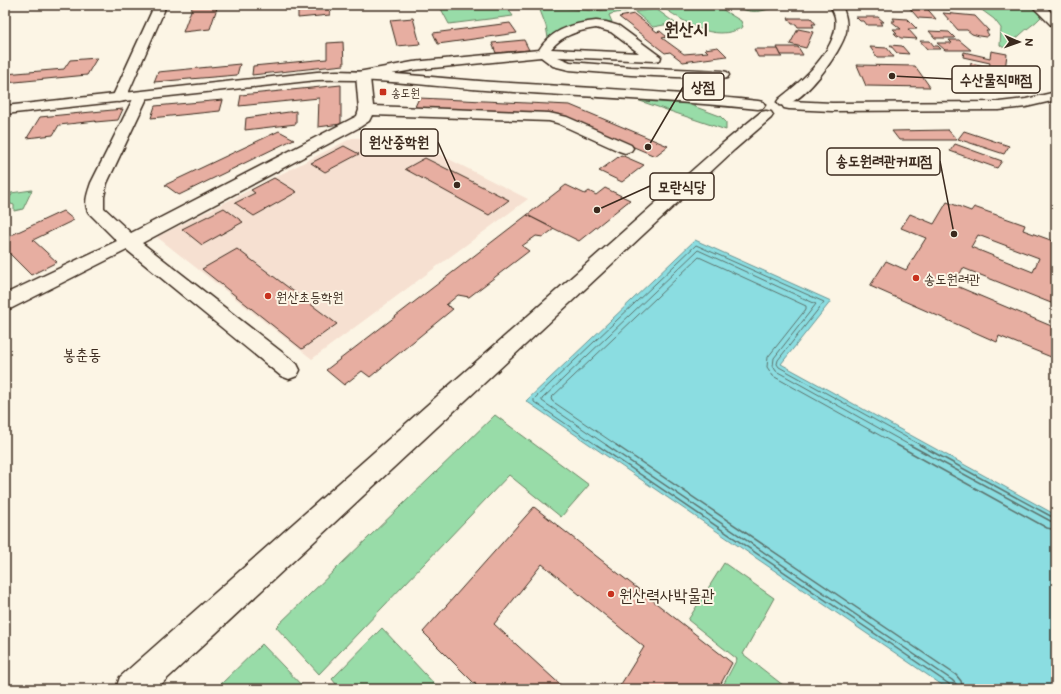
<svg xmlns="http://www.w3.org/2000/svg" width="1061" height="694" font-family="Mali,'Poor Story',sans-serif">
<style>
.built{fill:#f6e0d1}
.green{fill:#98dca8;stroke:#6a8363}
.water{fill:#8bdde1;stroke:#6b9593}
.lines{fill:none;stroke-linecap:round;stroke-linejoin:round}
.shore-far1{stroke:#5b726c;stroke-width:1}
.shore{stroke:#5b726c;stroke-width:1.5}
.building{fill:#e7aea1;stroke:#3b2a1e;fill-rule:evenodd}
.minor-casing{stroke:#3b2a1e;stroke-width:3}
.major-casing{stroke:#3b2a1e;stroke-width:3}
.minor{fill:#fcf5e5;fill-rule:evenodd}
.major{fill:#fcf5e5;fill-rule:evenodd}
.poi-dot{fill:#c8321e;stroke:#fcf5e5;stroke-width:1.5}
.labels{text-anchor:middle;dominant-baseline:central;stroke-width:4;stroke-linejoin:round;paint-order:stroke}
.far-poi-label{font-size:12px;fill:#3b2a1e;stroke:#fcf5e5;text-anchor:start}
.poi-label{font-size:14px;fill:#3b2a1e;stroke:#fcf5e5;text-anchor:start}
.quarter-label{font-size:16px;fill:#3b2a1e;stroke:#fcf5e5}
.near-poi-label{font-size:17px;fill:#3b2a1e;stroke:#fcf5e5;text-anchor:start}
.far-town-label{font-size:18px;font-weight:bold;fill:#3b2a1e;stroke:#fcf5e5}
.leader{fill:none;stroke:#3b2a1e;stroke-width:1.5}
.callout-dot{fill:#3b2a1e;stroke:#fcf5e5;stroke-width:1.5}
.callout{fill:#fcf5e5;stroke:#3b2a1e;stroke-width:1.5}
.callout-label{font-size:15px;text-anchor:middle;font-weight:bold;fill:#3b2a1e}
</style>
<rect width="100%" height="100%" fill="#fcf5e5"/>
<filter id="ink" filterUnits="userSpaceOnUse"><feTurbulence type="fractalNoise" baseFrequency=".025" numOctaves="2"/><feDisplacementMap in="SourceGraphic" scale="8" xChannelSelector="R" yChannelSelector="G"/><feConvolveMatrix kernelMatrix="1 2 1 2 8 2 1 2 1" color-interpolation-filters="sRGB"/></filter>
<g filter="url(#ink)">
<path class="built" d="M405,137l123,62 -216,160 -155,-122 195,-99z"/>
<g class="green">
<path d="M439,5h66l8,11 -64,8z"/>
<path d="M538,5c20,0 40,6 60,6 12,0 25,-4 37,-6h4l3,3 -31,6 -2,1 3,7c-23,0 -45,3 -64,16l-2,-12z"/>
<path d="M659,5h56l26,16 2,6c-30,17 -59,-6 -84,-22z"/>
<path d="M734,5h46c-18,7 -29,10 -46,0z"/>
<path d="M975,5h58l8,12c-6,7 -14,11 -21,18 -6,5 -9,9 -16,13l-4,-3 1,-17 -7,-9z"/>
<path d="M656,9l19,14 -22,4 -18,-15z"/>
<path d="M634,99l51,4 35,13 6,6v8z"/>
<path d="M32,190l-9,19 -9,2v-6l-9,-3 7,-7 -1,-2z"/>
<path d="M495,415l94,70 -28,32 -52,-42 -190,199 -43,-47z"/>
<path d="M724,563l50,35 -31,56 45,35h-67l16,-30 -49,-39z"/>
<path d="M382,628l57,61h-99l-8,-10z"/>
<path d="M262,644l43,45h-89z"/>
</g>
<path class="water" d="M695,240l136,61 -50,63 275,151v174h-108l-422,-288z"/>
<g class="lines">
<g class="shore-far1">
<path d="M598,446l-64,-44v-3l162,-154 128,57 -46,58 -1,4 2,3 143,79"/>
<path d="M608,446l-66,-45v-2l156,-149 118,54 -42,54 -1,8 3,5 135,75"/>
<path d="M618,446l-66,-45 -1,-3 148,-141 107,49v3l-38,48 -1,10 6,9 126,70"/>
</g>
<g class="shore">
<path d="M597,445l352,239 2,5"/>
<path d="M606,445l346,235 4,4 1,5"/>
<path d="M616,445l340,230 5,6 2,8"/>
<path d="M897,445l150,83 9,2"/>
<path d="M910,445l146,79"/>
<path d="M920,445l136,74"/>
</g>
</g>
<g class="building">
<path d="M193,5h25l-8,24 -27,3z"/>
<path d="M298,5h31l1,10 -32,3z"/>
<path d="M591,5h17l3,2 -13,3z"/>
<path d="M907,5h17l12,14 -18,-1z"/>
<path d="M934,5h35l2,2h-3l3,3 -32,-1 -2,-4z"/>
<path d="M943,13l32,3 14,15h-3l3,4 -3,2 -7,-1 -7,-2 -5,-4h-9z"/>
<path d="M634,14l23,18 3,-1 7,6 -5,1 22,16 24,-2 -3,-3 13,-2 9,9 -44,6 -13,-10 -5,1 -46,-36z"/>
<path d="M856,17h22l6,5h-4l2,3h-15l-3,-4h-4z"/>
<path d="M413,18l7,26 -23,2 -7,-26z"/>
<path d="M788,18h23l5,6h-4l2,3h-16l-2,-3h-4z"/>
<path d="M893,18l14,1 10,10h-9l9,10 -16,-1 -5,-3 -2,-2h3l-4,-4h8l-10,-8h4z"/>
<path d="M510,23l7,10 -79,11 -5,-11z"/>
<path d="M798,29l15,3 -7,16 -16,-4z"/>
<path d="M929,31l20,1 6,6h-20z"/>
<path d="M524,40l5,10 -33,3 -4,-10z"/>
<path d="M949,40h10l12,10h-26l-8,-7h15z"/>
<path d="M920,41h10l4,5h4l3,3h-14z"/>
<path d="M343,42l1,23 -92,10 1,-9 74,-7v-16z"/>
<path d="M890,45l12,1 7,8 -12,-1z"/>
<path d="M777,47h21l5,8h-22z"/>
<path d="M870,47l17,1 7,9h-17z"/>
<path d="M754,49h24l4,8h-24z"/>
<path d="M991,51l16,3 -2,16 7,2 -1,6 -41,-8 1,-7 18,4 1,-4 -27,-6 1,-5 26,6z"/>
<path d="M97,58l-10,17 -82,8v-9l59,-5 6,-9z"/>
<path d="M240,64l-3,11 -83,7 4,-10z"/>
<path d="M857,65l58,1 15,21 -64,-1z"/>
<path d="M341,85v39l-23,3 1,-29 -80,8 2,-11z"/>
<path d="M419,98l151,7 98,41 -13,10 -94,-40 -147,-7z"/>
<path d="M223,100l-3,11 -69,7 4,-12z"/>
<path d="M123,109l-5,11 -23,2 1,-1 -37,4 -6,10 -26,3 13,-21z"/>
<path d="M296,111v13l-51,6 1,-12z"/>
<path d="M948,130l9,10h-58l-7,-9z"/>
<path d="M279,131l15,8 -115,56 -14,-10z"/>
<path d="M964,131l45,15 -5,8 -46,-15z"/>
<path d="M404,139l20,10 -12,7 -20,-10z"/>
<path d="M955,144l47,17 -5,7 -47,-17z"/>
<path d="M344,146l15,8 -34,18 -14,-9z"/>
<path d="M621,155l23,10 -22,17 -23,-11z"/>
<path d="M425,158l84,42 -20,15 -84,-46z"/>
<path d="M274,178l23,14 -43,24 -19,-13 20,-10 -4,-3z"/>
<path d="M566,185l19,9 4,-3 7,4 9,-7 25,12 -51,41 -52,-26z"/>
<path d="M947,202l24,9 3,-4 51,18 -2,5 33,12v63l-93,-37 -9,17 102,43v31l-57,-23 -2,6 -127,-56 16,-25 20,9 20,-32 -25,-10 9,-14 24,10zM978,235l61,23 -6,14 -62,-25z"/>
<path d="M224,208l19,14 -41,23 -20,-16z"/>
<path d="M63,211l11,9 -41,20 24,22 -26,13 -26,-26v-11z"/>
<path d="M527,215l27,14 -11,8 -7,-1 -14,10 7,5 -60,46 -11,-2 -12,10 7,4 -83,68 -8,-6 -18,14 -18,-15z"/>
<path d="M237,249l100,75 -35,25 -100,-80z"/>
<path d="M534,507l198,156 -14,26h-100l26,-42 -102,-83 -48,60 71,65h-85l-57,-57z"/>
</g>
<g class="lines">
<defs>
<g id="minor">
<path d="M153,5h12l-1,6 -38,87 -2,3 -5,1 -5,-1 -2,-3 40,-87z"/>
<path d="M830,5h12c3,9 6,17 4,27 -4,19 -46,78 -67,73l-2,-3 2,-3c21,-16 62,-52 56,-82 -1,-4 -3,-8 -5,-12z"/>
<path d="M596,21l10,1 13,4 42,31 -1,3 -5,1 -97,-4 12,5 61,5 91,4 5,1 2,3 -2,3 -5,1 -91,-4 -62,-5 -16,-4 -12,-9 -128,13 -43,8 3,28 176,7 18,4 64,28 2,3 -2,3 -6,2 -6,-2 -62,-28 -8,-2 -177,-6 -3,6 -9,6 -218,116 155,121 3,6 -3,6 -8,3 -8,-3 -154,-126 -115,58 -7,2v-16l112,-53 -28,-28c-6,-9 -1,-21 2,-30l45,-90 5,-1 5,1 2,3 -41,87 -3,14v11l27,25 226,-117 2,-6 -3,-35 2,-3 55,-10 126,-12c12,-20 35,-27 57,-29zM596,28l15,4 28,21 -88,-4c11,-14 29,-19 45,-21z"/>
</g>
<g id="major">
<path d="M1031,5h13l12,12v10l-4,-1z"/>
<path d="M337,71c58,1 115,9 173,12 82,5 165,9 248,18l5,1 2,3 -2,3 -5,1c-86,-9 -173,-12 -260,-18 -60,-4 -120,-13 -181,-11l-312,34v-8l312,-34z"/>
<path d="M1056,92v8l-30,7 -27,3 -167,1 -43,-2 -5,-1 -2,-3 2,-3 5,-1 43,2 167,-1 27,-3z"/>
<path d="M766,111l5,1 2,3 -2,3 -37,32 -578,539h-40l4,-12 602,-533 39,-32z"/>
</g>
</defs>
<use href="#minor" class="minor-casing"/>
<use href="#major" class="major-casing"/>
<use href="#minor" class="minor"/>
<use href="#major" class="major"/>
</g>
</g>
<g class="poi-dot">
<rect x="379" y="88" width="8" height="8" rx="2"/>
<circle cx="916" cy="278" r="4"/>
<circle cx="268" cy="296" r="4"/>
<circle cx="611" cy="594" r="4"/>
</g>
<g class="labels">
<g class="far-poi-label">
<text x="391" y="92">송도원</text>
</g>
<g class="poi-label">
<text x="924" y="278">송도원려관</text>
<text x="276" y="296">원산초등학원</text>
</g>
<g class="quarter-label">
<text x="82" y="353">봉춘동</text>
</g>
<g class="near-poi-label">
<text x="619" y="594">원산력사박물관</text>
</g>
<g class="far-town-label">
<text x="686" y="28">원산시</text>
</g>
</g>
<path class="leader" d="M892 76L952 79M648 147L683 87M457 185L438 142M954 234L940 161M597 210L650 186"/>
<g class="callout-dot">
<circle cx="892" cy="76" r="4"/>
<circle cx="648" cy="147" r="4"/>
<circle cx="457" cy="185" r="4"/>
<circle cx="954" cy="234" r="4"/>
<circle cx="597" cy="210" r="4"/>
</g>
<g class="callout">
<rect x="952" y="66" width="88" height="27" rx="4"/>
<rect x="683" y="73" width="41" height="27" rx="4"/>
<rect x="361" y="129" width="77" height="27" rx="4"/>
<rect x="827" y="148" width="113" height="27" rx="4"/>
<rect x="650" y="173" width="64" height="27" rx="4"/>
</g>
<g class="callout-label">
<text x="996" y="85">수산물직매점</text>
<text x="703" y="92">상점</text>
<text x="399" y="147">원산중학원</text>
<text x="884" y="166">송도원려관커피점</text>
<text x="682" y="192">모란식당</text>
</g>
<rect width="1061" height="694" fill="none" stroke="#fcf5e5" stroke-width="20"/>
<rect x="10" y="10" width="1041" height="674" fill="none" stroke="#3b2a1e" stroke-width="1.5" filter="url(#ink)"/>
<g transform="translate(1019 42) rotate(92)" stroke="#fcf5e5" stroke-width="3" paint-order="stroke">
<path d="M0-3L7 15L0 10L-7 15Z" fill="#3b2a1e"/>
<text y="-6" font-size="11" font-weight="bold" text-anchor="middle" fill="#3b2a1e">N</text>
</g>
</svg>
